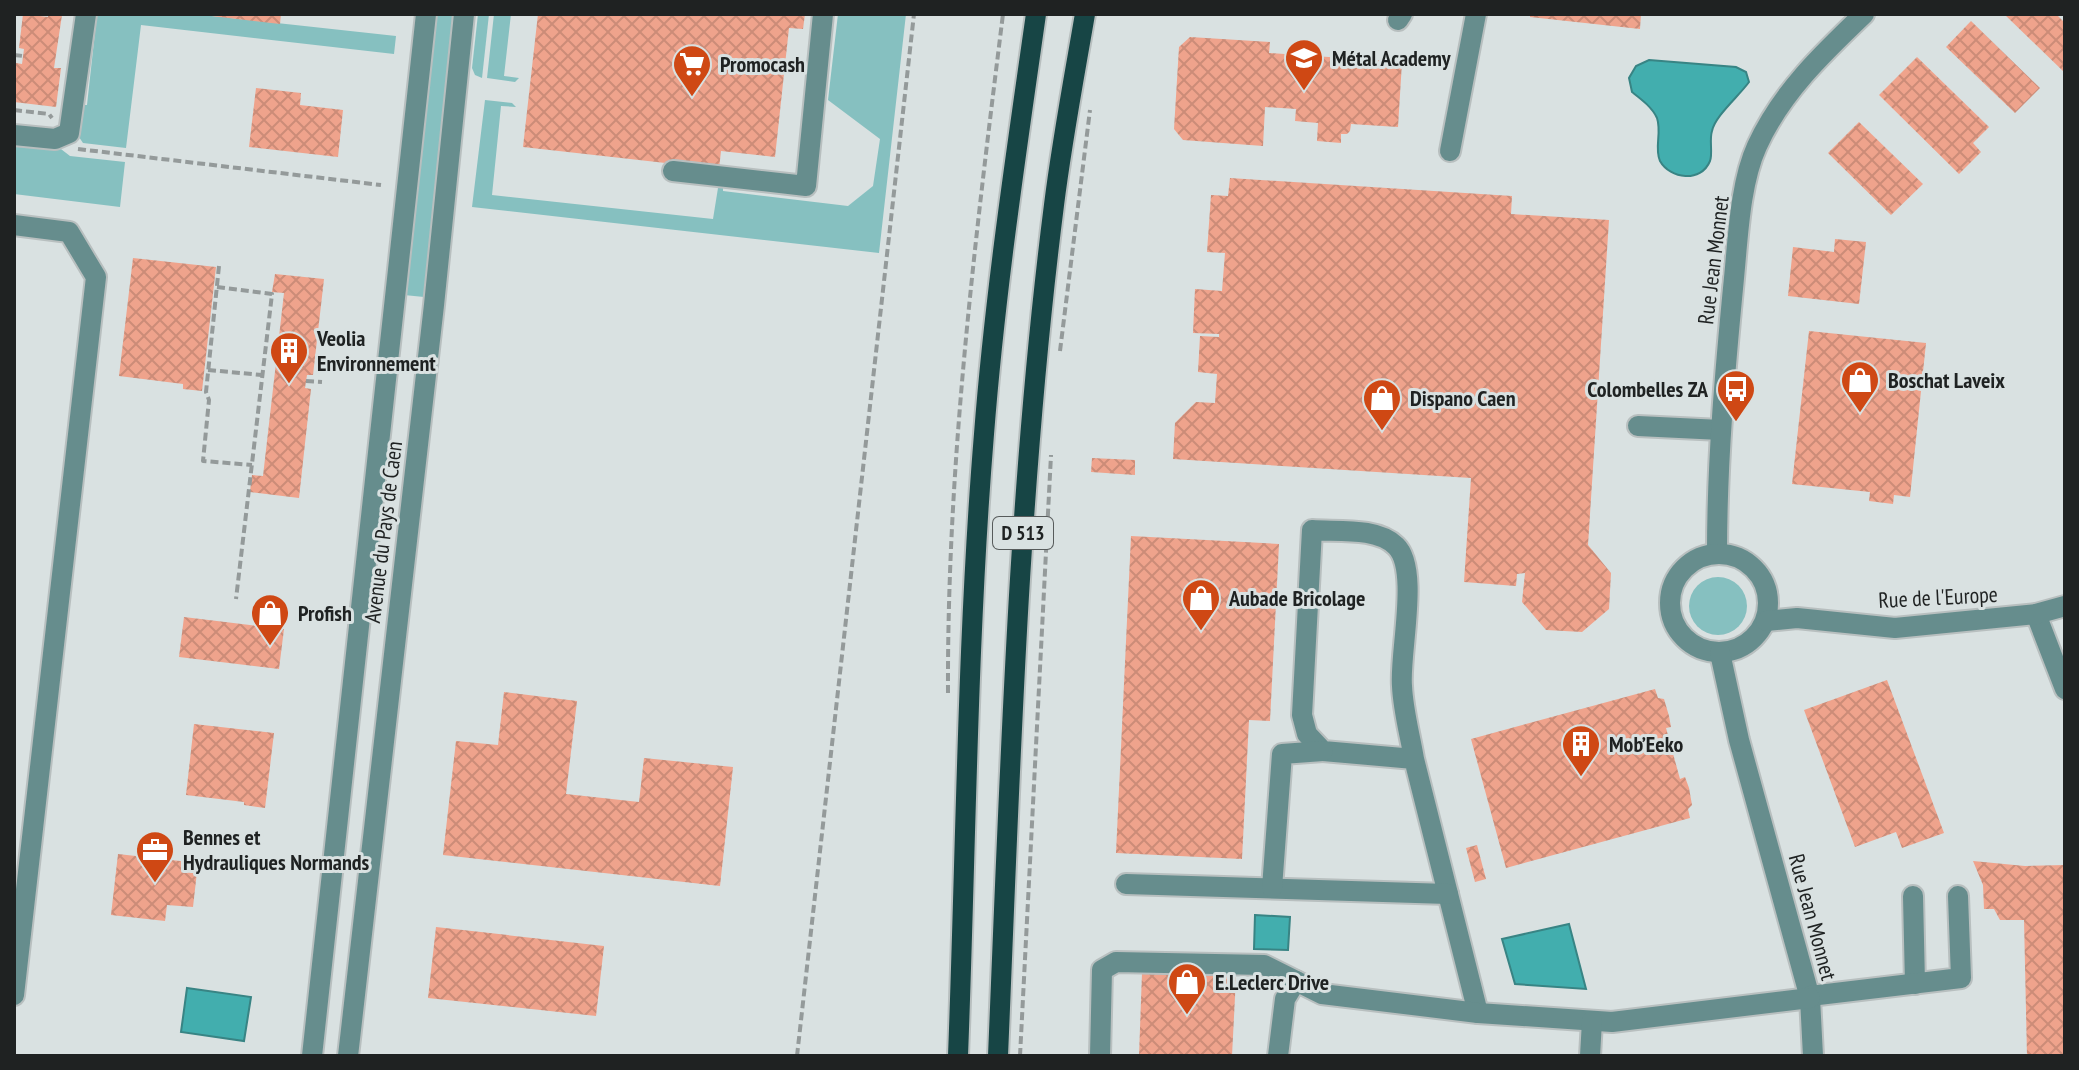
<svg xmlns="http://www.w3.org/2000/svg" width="2079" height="1070" font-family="'PT Sans Narrow',sans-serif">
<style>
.grass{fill:#86c0c0}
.water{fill:#42aeae;stroke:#388484;stroke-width:2}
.building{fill:url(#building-cross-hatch)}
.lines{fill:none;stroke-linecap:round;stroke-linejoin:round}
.minor-casing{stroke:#b8bfbf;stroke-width:24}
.major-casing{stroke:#b8bfbf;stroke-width:24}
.path{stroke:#949a9a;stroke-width:4;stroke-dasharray:8 4;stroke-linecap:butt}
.minor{stroke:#668d8d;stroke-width:20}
.major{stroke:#174545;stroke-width:20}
.labels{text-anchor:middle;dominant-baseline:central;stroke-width:6;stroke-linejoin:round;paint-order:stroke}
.shield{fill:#d9e1e1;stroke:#575b5b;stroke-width:2}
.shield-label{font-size:20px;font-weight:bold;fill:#1f2222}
.poi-label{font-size:22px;font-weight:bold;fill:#1f2222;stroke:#d9e1e1;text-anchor:start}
.street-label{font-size:22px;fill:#1f2222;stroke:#d9e1e1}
</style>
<defs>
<pattern id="building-cross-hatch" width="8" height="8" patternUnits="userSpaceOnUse" patternTransform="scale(2)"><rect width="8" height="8" fill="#efa38c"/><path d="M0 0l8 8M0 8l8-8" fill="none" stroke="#cc8c78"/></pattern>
</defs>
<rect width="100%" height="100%" fill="#d9e1e1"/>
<g class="grass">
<path d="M97,14h96l203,22 -2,18 -253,-29 -15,123 -43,-5 -6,-9 4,-29h6z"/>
<path d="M436,14h20l-32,283 -20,-2z"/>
<path d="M478,14h11l-7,64 -7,-3 -3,-7z"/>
<path d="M494,14h17l-7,62 15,2 -4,4 -28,-4z"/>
<path d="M838,14h68l-27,239 -407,-46 13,-107 27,3 4,4 -15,-1 -9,89 221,24 5,-31h5v3l125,15 25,-20 7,-47 -52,-39z"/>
<path d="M25,142l32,4 13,10 55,6 -5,45 -106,-13v-48l10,1z"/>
<circle cx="1718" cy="606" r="29"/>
</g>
<g class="water">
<path d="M1649,60l87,7 10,5 3,10c-10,14 -34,34 -37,49 -3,9 1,22 -2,30 -9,22 -40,18 -50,0 -6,-13 2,-28 -3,-43 -5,-11 -16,-19 -25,-26l-3,-14 7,-12z"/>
<path d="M1255,915l35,2 -2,33 -34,-1z"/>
<path d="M1569,924l17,65 -71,-5 -13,-45z"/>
<path d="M187,988l64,9 -7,44 -63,-9z"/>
</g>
<g class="building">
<path d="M23,14l25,3v-3l14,1 -8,53h7l-5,39 -42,-5 2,-39 6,1 2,-15 -5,-1z"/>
<path d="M212,14h69l-1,10 -68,-8z"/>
<path d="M538,14h267l-2,15 -14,-1 -14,129 -54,-6 -2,18 -196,-22z"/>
<path d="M1530,14h111l-1,15 -110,-12z"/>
<path d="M2004,14h52l9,9v50z"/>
<path d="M1971,21l69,67 -25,25 -69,-66z"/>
<path d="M1190,37l80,5 -1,11 133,9 -4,65 -47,-3 -1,7 -3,3h-6v9l-24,-2 1,-18 -23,-2 1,-12 -31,-2 -2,39 -80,-6 -9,-11 5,-82z"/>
<path d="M1917,57l72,70 -16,16 8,9 -22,22 -80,-79z"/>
<path d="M256,88l45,5 -1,12 43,5 -5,47 -89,-10z"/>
<path d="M1859,122l64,62 -32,31 -63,-62z"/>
<path d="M1230,178l282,18 -1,18 98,6 -21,325 23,28 -2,36 -27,23 -36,-2 -24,-28 3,-29 -8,1 -1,12 -52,-4 7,-104 -298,-19 2,-36 21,-21 19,1 2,-29 -19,-2 2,-36 19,1v-3l-26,-1 2,-44 27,2 3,-38 -18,-1 4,-57 17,1z"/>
<path d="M1835,239l31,3 -7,62 -71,-8 5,-49 41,5z"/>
<path d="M133,258l83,9 -14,124 -19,-2v-5l-64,-8z"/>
<path d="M275,274l49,5 -11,96h-6l-2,13 6,1 -12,109 -49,-6 2,-17 11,1 21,-183 -12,-1z"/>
<path d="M1809,331l117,12 -16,154 -16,-2 -1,9 -24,-3 1,-9 -78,-8z"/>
<path d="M1092,458l43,2v15l-44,-3z"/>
<path d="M1131,536l148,8 -9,177 -21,-1 -7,139 -126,-6z"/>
<path d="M184,617l100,12 -5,40 -100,-12z"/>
<path d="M1887,680l57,153 -42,15 -6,-16 -41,15 -51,-137z"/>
<path d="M1655,689l3,9 6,1 5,17 2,11 -5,1 14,51 5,-2 4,11 3,17 -4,4 2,9 -184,50 -35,-129z"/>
<path d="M504,692l73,9 -11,93 73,8 5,-44 89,9 -13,119 -277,-31 13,-114 42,4z"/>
<path d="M194,724l80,9 -9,75 -21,-3v-3l-58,-7z"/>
<path d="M1477,845l9,34 -11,3 -9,-34z"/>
<path d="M118,854l80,9 -5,44 -26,-2 -2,16 -54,-6z"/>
<path d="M1973,861l52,5 40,-1v191h-38l-3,-136h-24l-6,-11h-10l-1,-24z"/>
<path d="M436,927l168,19 -8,70 -168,-18z"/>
<path d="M1142,973l94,4 -4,79h-93z"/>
</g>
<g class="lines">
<defs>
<g id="minor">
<path d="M1398,20l4,-6"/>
<path d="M14,135l41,4 14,-6 17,-119"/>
<path d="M1450,151l26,-137"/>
<path d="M673,171l133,15 17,-172"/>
<path d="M14,225l55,7 27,45 -82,718"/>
<path d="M1638,426l83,4"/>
<path d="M1717,553c0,-92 8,-183 17,-275 4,-40 6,-95 23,-132 24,-53 66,-93 107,-132"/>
<circle cx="1719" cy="603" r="49"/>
<path d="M2036,614l29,75"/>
<path d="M1766,621l31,-3 98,10 141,-14 29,-8"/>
<path d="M1720,653l19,87 71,258 3,58"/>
<path d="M1414,759c-4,-24 -11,-49 -12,-73 -3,-32 18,-117 -6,-140 -19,-19 -59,-14 -84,-16l-10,185 5,19 16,17 91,8 64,254"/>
<path d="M1126,884l322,10"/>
<path d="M1272,888l10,-134 41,-3"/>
<path d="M1913,896l2,88"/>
<path d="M1810,996l151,-18 -3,-82"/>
<path d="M312,1056l114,-1042"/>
<path d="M348,1056l86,-751 30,-291"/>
<path d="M1100,1056l2,-86 14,-8 148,3 58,29 156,19 134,9 198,-24"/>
<path d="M1278,1056l7,-57 11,-18"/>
<path d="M1590,1056l2,-35"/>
</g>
<g id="major">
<path d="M958,1056c8,-207 9,-416 26,-622 11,-141 32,-280 52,-420"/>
<path d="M998,1056c12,-284 20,-569 56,-851 8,-64 20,-127 31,-191"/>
</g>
</defs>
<use href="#minor" class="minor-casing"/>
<use href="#major" class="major-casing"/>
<g class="path">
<path d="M14,55l9,1"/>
<path d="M14,110l35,4 3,4"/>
<path d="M78,149l303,36"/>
<path d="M219,266l-13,126 3,8 -6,61 49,4"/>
<path d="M217,287l55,7 -36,305"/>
<path d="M1060,351l30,-241"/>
<path d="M208,370l54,5"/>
<path d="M306,381l16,1"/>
<path d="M948,693c-1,-228 27,-453 55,-679"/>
<path d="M797,1056l117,-1042"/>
<path d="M1020,1056l31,-601"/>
</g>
<use href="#minor" class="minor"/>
<use href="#major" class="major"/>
</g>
<defs>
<symbol id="school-pin" viewBox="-11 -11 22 30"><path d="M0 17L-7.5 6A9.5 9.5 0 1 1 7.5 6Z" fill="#cf4814" stroke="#d9e1e1"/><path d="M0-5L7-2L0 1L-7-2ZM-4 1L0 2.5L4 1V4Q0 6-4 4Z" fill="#fff"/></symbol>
<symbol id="supermarket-pin" viewBox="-11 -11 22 30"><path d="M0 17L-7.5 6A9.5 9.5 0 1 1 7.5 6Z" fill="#cf4814" stroke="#d9e1e1"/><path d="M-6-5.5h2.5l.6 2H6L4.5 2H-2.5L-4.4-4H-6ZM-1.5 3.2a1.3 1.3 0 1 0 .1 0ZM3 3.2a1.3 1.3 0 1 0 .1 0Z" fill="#fff"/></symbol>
<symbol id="building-pin" viewBox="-11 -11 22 30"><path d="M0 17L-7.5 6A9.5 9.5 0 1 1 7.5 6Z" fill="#cf4814" stroke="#d9e1e1"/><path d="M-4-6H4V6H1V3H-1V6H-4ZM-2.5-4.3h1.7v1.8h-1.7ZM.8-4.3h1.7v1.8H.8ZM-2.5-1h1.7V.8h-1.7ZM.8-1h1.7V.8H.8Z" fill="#fff"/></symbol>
<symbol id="shop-pin" viewBox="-11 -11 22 30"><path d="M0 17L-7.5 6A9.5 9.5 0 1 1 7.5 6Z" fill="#cf4814" stroke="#d9e1e1"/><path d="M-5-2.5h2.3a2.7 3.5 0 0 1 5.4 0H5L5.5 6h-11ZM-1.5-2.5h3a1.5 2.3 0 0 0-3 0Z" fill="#fff"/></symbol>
<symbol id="bus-pin" viewBox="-11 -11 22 30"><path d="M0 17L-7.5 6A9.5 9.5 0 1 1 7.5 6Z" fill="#cf4814" stroke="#d9e1e1"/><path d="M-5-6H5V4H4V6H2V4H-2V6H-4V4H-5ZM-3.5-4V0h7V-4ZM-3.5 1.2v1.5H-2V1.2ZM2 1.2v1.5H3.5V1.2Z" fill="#fff"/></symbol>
<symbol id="office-pin" viewBox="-11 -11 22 30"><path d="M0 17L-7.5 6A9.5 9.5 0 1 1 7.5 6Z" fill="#cf4814" stroke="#d9e1e1"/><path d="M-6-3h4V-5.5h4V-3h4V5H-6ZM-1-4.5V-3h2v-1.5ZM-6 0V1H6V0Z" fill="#fff"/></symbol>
</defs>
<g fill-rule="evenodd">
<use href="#school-pin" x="1282" y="36" width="44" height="60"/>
<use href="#supermarket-pin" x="670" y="42" width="44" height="60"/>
<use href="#building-pin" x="267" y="329" width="44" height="60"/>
<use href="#shop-pin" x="1838" y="358" width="44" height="60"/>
<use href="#bus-pin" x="1714" y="367" width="44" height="60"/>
<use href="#shop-pin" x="1360" y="376" width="44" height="60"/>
<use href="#shop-pin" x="1179" y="576" width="44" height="60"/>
<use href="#shop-pin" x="248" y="591" width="44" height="60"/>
<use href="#building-pin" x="1559" y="722" width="44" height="60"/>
<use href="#office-pin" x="133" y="828" width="44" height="60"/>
<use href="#shop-pin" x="1165" y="960" width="44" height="60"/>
</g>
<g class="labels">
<rect class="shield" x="993" y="517" width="60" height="32" rx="6"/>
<g class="shield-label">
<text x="1023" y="533">D 513</text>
</g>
<g class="poi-label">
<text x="1332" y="58">Métal Academy</text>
<text x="720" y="64">Promocash</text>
<text x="317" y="338">Veolia<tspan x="317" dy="25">Environnement</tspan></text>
<text x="1888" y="380">Boschat Laveix</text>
<text x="1708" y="389" text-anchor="end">Colombelles ZA</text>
<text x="1410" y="398">Dispano Caen</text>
<text x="1229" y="598">Aubade Bricolage</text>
<text x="298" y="613">Profish</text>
<text x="1609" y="744">Mob’Eeko</text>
<text x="183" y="837">Bennes et<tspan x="183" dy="25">Hydrauliques Normands</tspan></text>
<text x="1215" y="982">E.Leclerc Drive</text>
</g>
<g class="street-label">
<text transform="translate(1713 260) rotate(-83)">Rue Jean Monnet</text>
<text transform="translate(383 532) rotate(-83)">Avenue du Pays de Caen</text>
<text transform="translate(1938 597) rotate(-3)">Rue de l'Europe</text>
<text transform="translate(1813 917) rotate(75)">Rue Jean Monnet</text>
</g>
</g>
<rect width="2079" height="1070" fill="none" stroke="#1f2222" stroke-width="32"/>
</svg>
